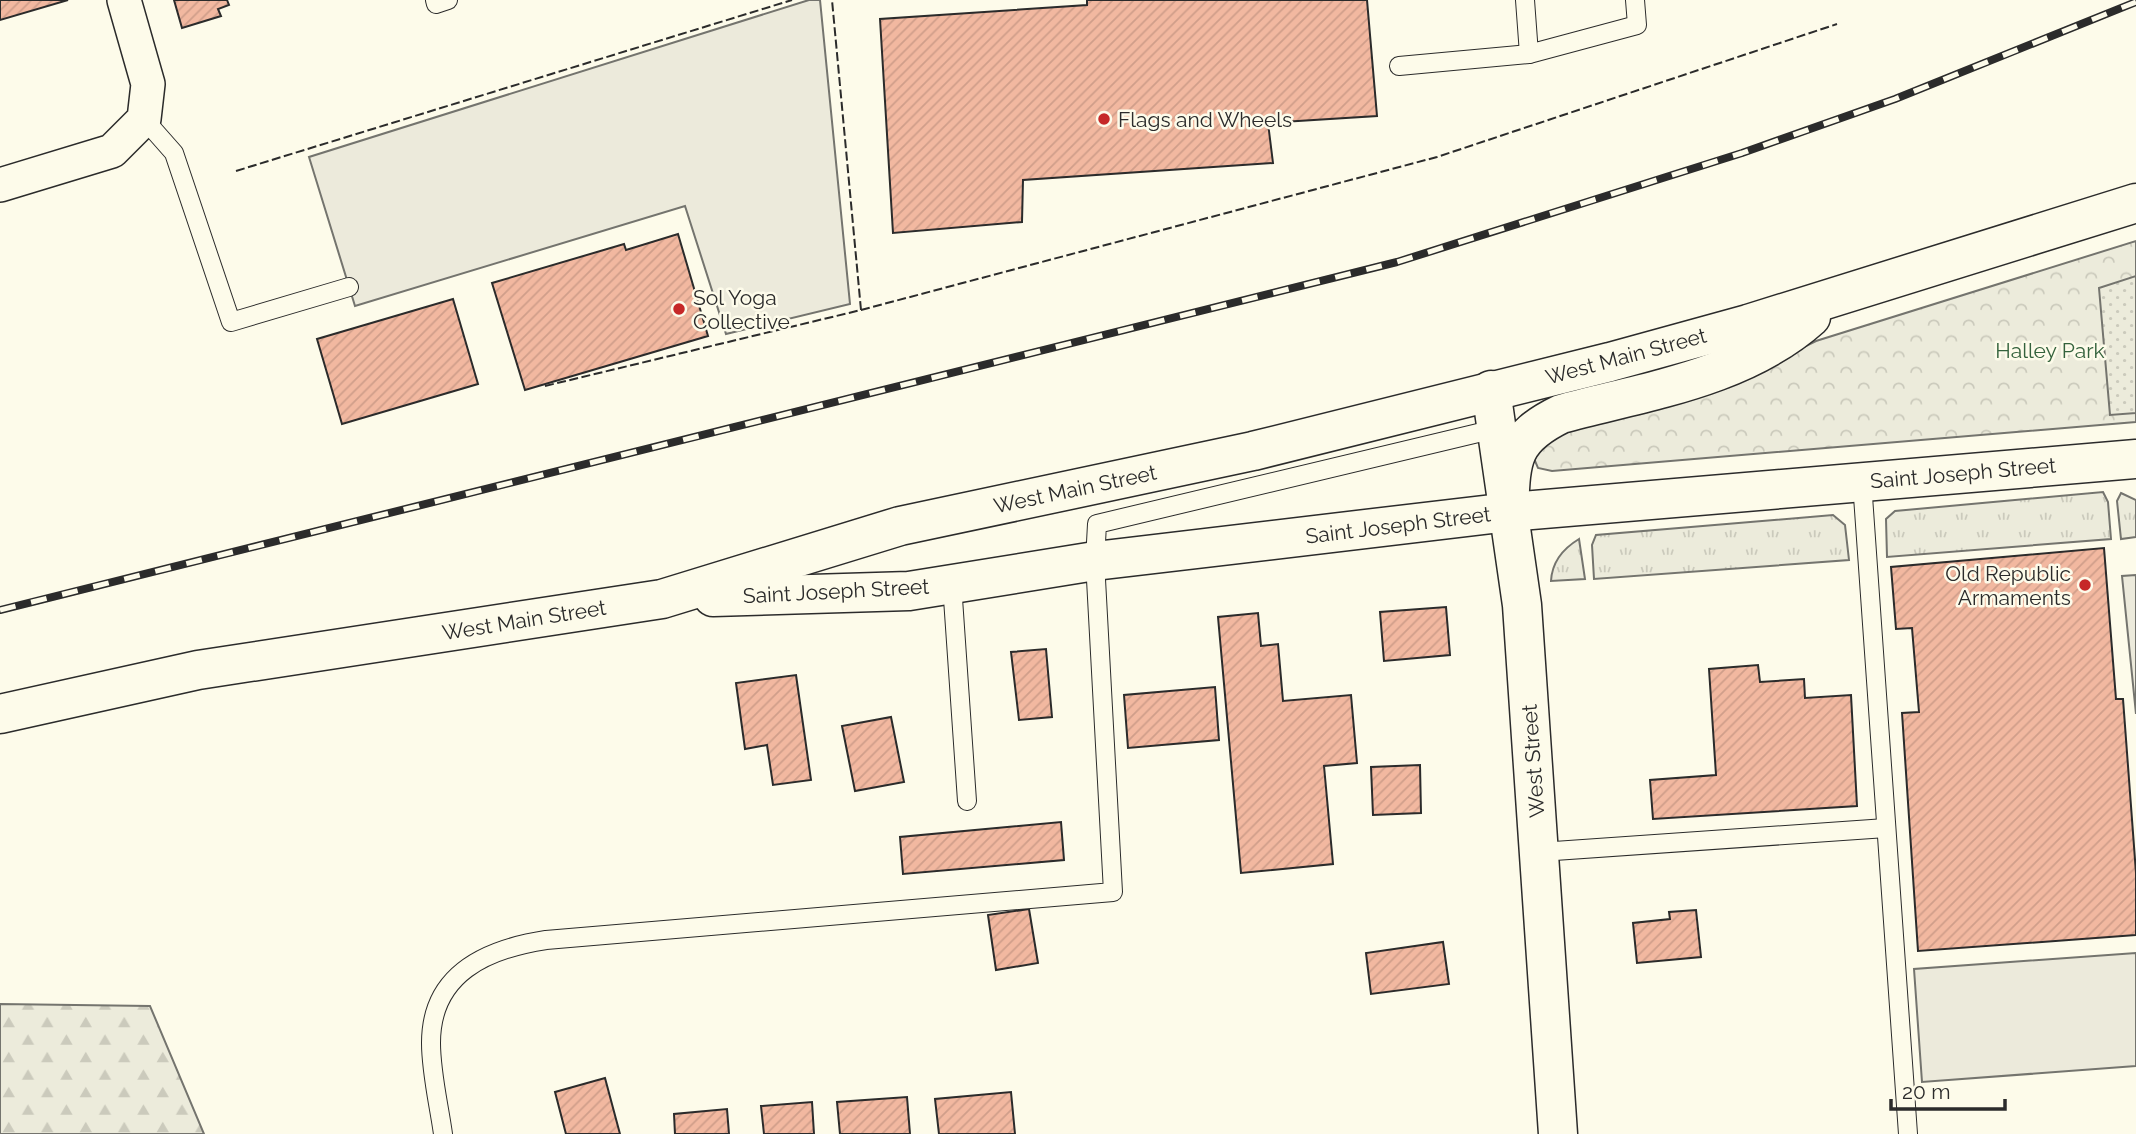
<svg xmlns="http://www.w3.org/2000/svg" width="2136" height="1134" font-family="Raleway,sans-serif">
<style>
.grass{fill:url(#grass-tufts);stroke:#74746e;stroke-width:2}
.forest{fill:url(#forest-firs);stroke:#74746e;stroke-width:2}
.park{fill:url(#park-crowns);stroke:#74746e;stroke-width:2}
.garden{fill:url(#garden-dots);stroke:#74746e;stroke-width:2}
.parking{fill:#eceadb;stroke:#74746e;stroke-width:2}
.building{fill:url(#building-hatch);stroke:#2b2b2b;stroke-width:2}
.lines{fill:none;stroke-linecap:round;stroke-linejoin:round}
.service-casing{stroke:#2b2b2b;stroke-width:20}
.minor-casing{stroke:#2b2b2b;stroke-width:36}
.tertiary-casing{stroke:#2b2b2b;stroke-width:41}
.primary-casing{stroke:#2b2b2b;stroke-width:41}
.service{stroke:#fdfbea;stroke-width:18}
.minor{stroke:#fdfbea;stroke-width:33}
.tertiary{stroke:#fdfbea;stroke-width:38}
.primary{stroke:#fdfbea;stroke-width:38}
.rail-casing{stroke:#2b2b2b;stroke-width:8}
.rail{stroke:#fdfbea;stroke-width:5;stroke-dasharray:16;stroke-linecap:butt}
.fence{stroke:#2b2b2b;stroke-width:2;stroke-dasharray:9 3.5;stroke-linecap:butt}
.poi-dot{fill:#c62828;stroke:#fdfbea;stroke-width:2.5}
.labels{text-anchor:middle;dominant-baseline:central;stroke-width:5;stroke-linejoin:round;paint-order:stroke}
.poi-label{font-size:21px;fill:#2b2b2b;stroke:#fdfbea;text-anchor:start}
.park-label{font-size:21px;fill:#34623c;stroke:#fdfbea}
.street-label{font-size:21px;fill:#2b2b2b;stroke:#fdfbea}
</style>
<defs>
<pattern id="grass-tufts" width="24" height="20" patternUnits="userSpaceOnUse" patternTransform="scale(1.75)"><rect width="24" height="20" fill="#ecebdb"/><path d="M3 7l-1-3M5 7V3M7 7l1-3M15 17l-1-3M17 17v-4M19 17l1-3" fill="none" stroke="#cbcabc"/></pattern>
<pattern id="forest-firs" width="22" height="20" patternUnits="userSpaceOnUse" patternTransform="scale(1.75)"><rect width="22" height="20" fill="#ecebdb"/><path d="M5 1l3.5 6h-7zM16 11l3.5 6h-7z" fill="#cbcabc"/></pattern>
<pattern id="park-crowns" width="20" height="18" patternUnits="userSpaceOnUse" patternTransform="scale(1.75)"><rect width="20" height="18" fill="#ecebdb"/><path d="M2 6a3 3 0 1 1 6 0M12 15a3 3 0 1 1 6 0" fill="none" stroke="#cbcabc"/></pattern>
<pattern id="garden-dots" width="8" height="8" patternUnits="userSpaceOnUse" patternTransform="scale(1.75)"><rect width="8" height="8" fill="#ecebdb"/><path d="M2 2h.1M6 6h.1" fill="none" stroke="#cbcabc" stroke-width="1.8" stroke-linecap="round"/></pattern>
<pattern id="building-hatch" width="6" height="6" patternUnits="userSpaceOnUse" patternTransform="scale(1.75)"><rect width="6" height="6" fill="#f2b8a0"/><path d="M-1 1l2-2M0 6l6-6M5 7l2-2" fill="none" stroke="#d09e8a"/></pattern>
</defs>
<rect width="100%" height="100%" fill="#fdfbea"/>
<g class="grass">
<path d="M2103,492l5,10 3,37 -224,18 -1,-38 9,-8z"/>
<path d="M2121,493l15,7v37l-15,2 -4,-38z"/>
<path d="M1833,515l12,10 4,35 -255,19 -2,-34 4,-10z"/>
<path d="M1579,539l6,40 -34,2c1,-19 13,-33 28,-42z"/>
</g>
<path class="forest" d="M0,1004l150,2 54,128h-204z"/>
<path class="park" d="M2136,241v181l-584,49 -14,-3 -6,-14 4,-15 208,-62 72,-36z"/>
<path class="garden" d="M2136,276v137l-26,2 -11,-127z"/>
<g class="parking">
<path d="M809,0h11l30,304 -124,30 -41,-128 -330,100 -46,-149z"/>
<path d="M2136,575v139l-14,-138z"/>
<path d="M2136,953v113l-214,16 -8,-113z"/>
</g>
<g class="building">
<path d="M0,0h68l-68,20z"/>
<path d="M174,0h53l2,5 -11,4 3,7 -39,12z"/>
<path d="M1087,0h280l10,116 -109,7 5,40 -250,17 -1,42 -129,11 -13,-214 207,-14z"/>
<path d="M678,234l30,102 -183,54 -33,-107 132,-39 2,6z"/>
<path d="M453,299l25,85 -136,40 -25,-85z"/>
<path d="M2104,548l12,151h7l13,174v62l-218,16 -16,-238 17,-1 -7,-84 -16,1 -5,-62z"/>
<path d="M1446,607l4,48 -66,6 -4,-49z"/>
<path d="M1258,613l3,33 17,-2 5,57 68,-6 6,68 -33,3 9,98 -92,9 -23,-256z"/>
<path d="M1046,649l6,68 -33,3 -8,-68z"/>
<path d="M1758,665l2,17 44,-3 1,19 46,-3 6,111 -204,13 -3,-39 66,-5 -7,-106z"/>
<path d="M796,675l15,105 -38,5 -6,-40 -22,4 -9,-66z"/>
<path d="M1215,687l4,53 -91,8 -4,-53z"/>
<path d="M891,717l13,65 -49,9 -13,-65z"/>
<path d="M1420,765l1,48 -48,2 -2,-48z"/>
<path d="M1061,822l3,38 -161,14 -3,-37z"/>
<path d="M1029,909l9,54 -42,7 -8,-55z"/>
<path d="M1696,910l5,47 -64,6 -4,-40 37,-4 -1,-7z"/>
<path d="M1443,942l6,42 -78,10 -5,-41z"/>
<path d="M605,1078l15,56h-54l-11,-42z"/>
<path d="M1011,1092l4,42h-76l-4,-35z"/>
<path d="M907,1097l3,37h-70l-3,-32z"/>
<path d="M812,1102l2,32h-50l-3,-28z"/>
<path d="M727,1109l2,25h-54l-1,-20z"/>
</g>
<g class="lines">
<defs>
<g id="service">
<path d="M435,0l1,4 12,-4"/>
<path d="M1525,0l4,54 108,-29 -2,-25"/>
<path d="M1399,66l130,-12"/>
<path d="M144,119l30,34 57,169 118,-35"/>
<path d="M1862,482l46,652"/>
<path d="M952,584l15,217"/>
<path d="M1540,852l346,-24"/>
<path d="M443,1134c-4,-29 -12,-61 -12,-91 0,-70 56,-94 115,-103l567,-48 -18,-331 2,-37 402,-96"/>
</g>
<path id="minor" d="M0,185l112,-34 32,-32 4,-35 -24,-84"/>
<path id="tertiary" d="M1491,390l31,215 36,529"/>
<g id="primary">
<path d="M1509,512c2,-52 1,-73 52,-98 85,-23 182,-36 250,-97"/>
<path d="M713,597l196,-6 186,-30 414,-49 627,-53"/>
<path d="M0,714l198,-44 464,-71 238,-73 353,-75 357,-89 138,-38 388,-121"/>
</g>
</defs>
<use href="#service" class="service-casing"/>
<use href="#minor" class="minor-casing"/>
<use href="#tertiary" class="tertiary-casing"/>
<use href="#primary" class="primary-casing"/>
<use href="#service" class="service"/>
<use href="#minor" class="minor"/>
<use href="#tertiary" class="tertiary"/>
<use href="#primary" class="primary"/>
<defs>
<path id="rail" d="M0,610l1397,-348 345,-109 153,-54 241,-97"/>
</defs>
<use href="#rail" class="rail-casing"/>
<use href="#rail" class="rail"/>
<g class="fence">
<path d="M236,171l556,-171"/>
<path d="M861,310l576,-153 400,-133"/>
<path d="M545,386l316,-76 -29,-310"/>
</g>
</g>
<g class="poi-dot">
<circle cx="1104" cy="119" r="7"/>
<circle cx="679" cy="309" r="7"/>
<circle cx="2085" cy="585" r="7"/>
</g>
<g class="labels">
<g class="poi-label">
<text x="1118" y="119">Flags and Wheels</text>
<text x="693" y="297">Sol Yoga<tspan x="693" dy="24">Collective</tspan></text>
<text x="2071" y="573" text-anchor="end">Old Republic<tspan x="2071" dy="24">Armaments</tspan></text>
</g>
<g class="park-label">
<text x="2050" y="350">Halley Park</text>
</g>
<g class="street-label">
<text transform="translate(1626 356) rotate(-15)">West Main Street</text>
<text transform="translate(1963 473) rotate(-5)">Saint Joseph Street</text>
<text transform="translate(1075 489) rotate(-12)">West Main Street</text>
<text transform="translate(1398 525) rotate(-7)">Saint Joseph Street</text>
<text transform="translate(836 591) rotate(-3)">Saint Joseph Street</text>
<text transform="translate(524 620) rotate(-9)">West Main Street</text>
<text transform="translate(1533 761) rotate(-94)">West Street</text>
</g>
</g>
<path d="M1891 1099v10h114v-10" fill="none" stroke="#2b2b2b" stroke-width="3.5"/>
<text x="1902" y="1099" font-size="21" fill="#2b2b2b" stroke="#fdfbea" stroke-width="5" paint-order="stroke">20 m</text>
</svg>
